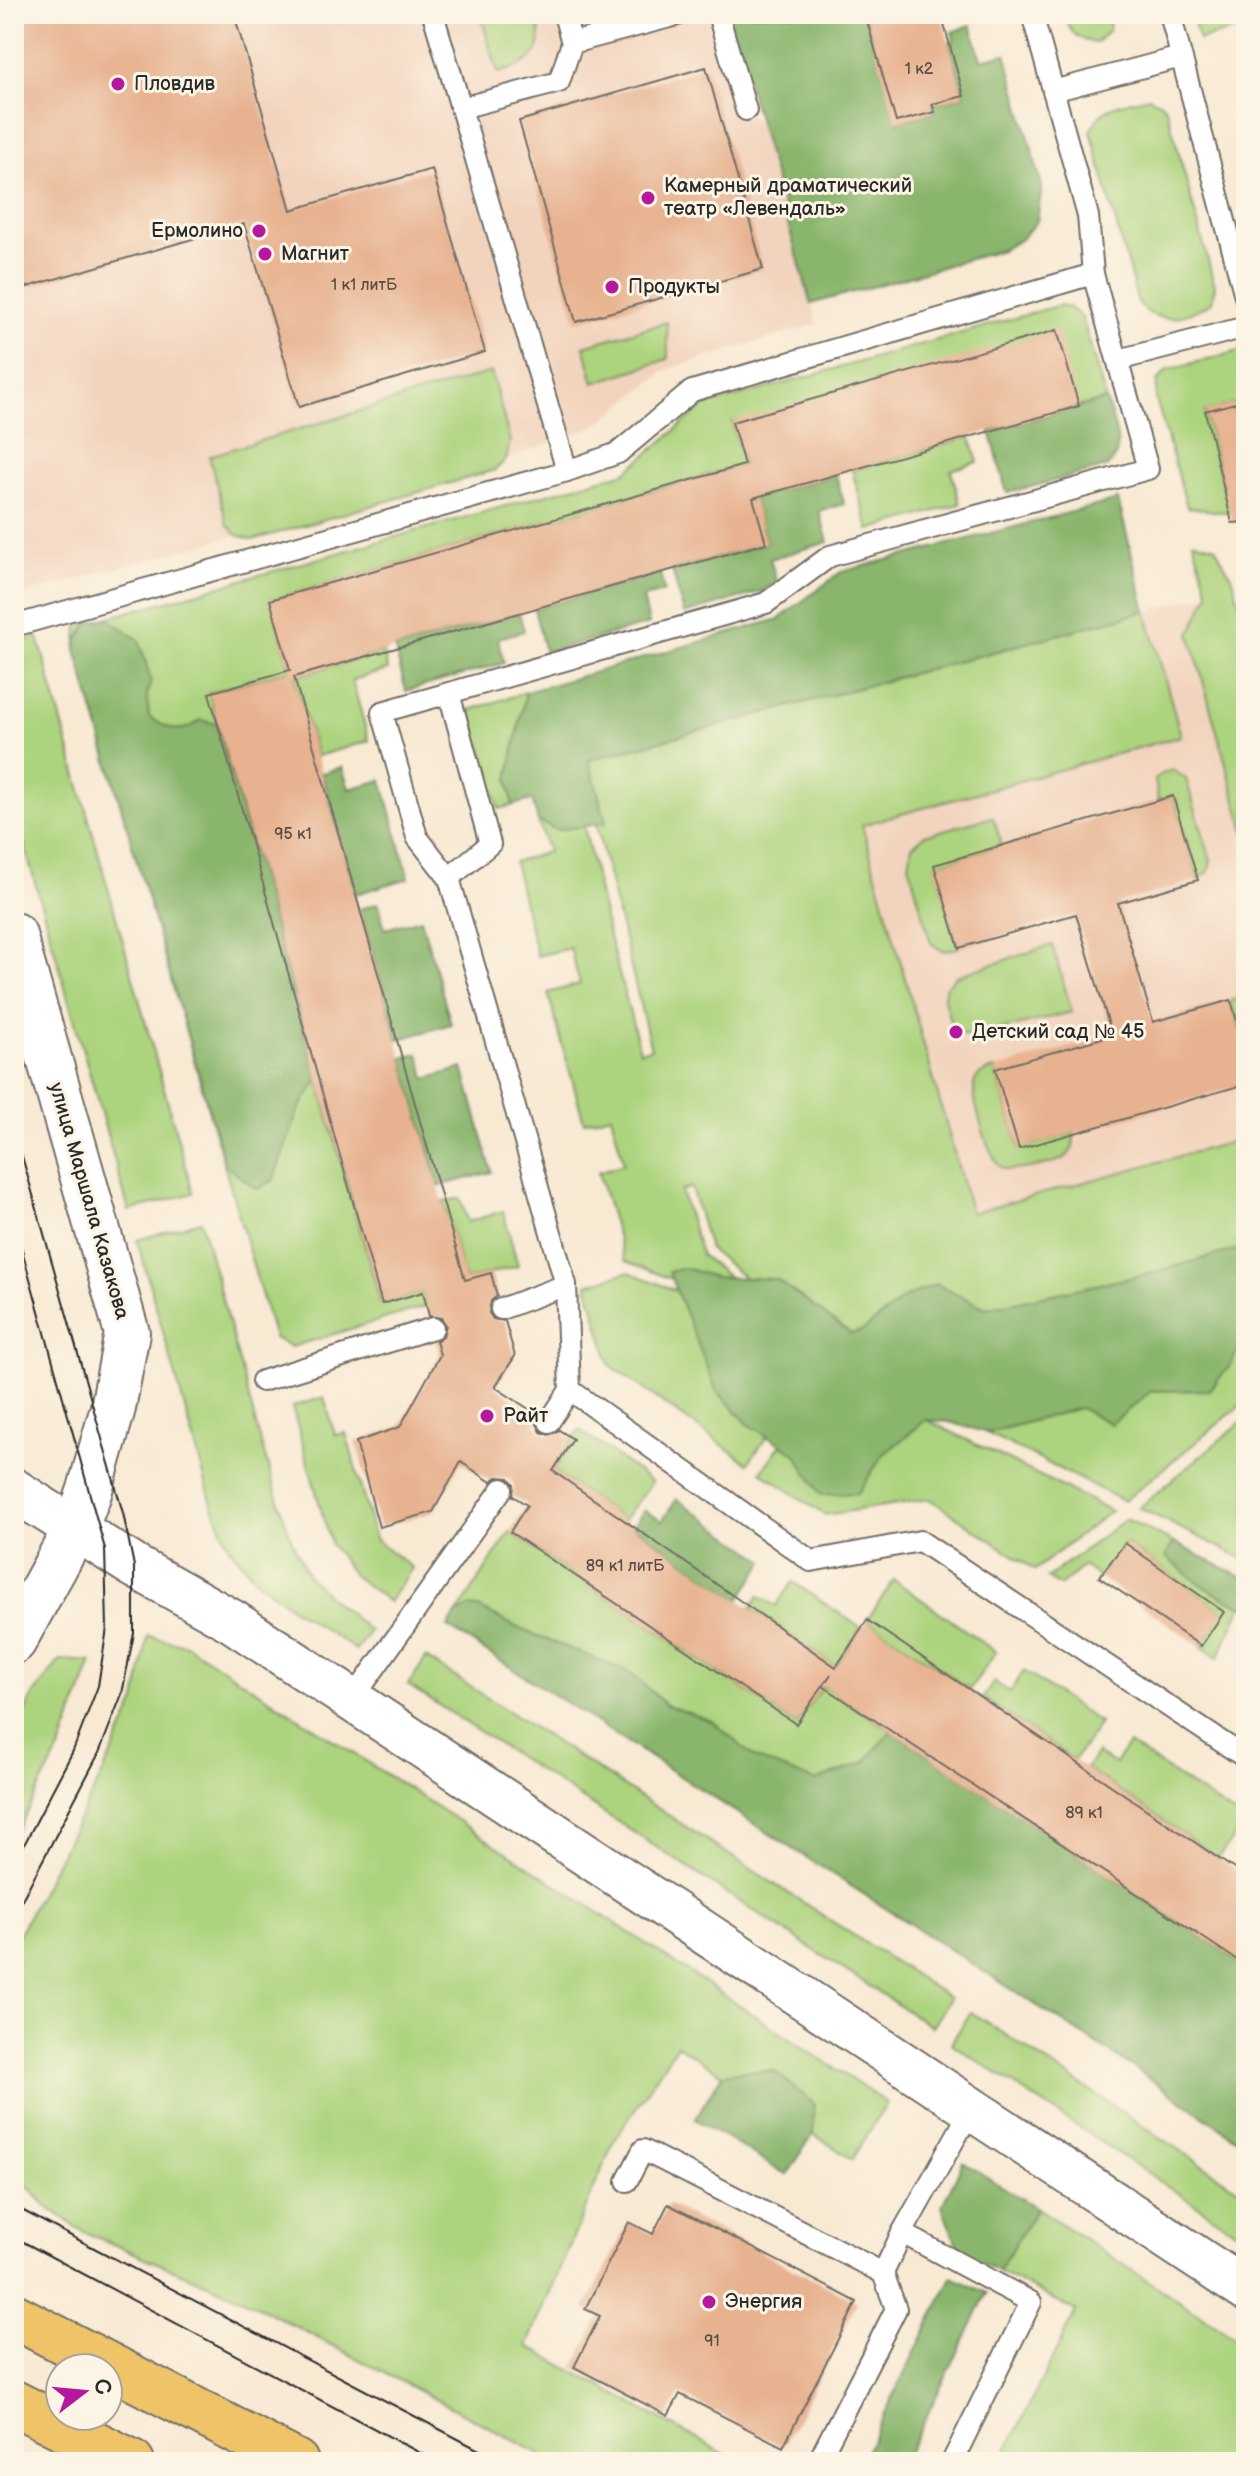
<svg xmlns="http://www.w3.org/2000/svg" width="1260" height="2476" font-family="'Balsamiq Sans',sans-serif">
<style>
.built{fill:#f2d4be}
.green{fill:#acd37d;stroke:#6c7f54;stroke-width:2}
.forest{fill:#89b56c;stroke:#5a704c;stroke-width:2}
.building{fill:#e7b290}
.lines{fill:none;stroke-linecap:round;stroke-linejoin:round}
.service-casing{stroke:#736e66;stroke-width:24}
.minor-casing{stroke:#736e66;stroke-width:46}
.tertiary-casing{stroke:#736e66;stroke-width:48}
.primary-casing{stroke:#736e66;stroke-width:48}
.service{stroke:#fff;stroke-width:20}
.minor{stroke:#fff;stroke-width:42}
.tertiary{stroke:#fff;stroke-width:44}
.primary{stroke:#efc469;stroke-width:44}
.tram{stroke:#2b2b2b;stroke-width:2}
.poi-dot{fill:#b5179e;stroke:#fcf5e5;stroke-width:3}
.labels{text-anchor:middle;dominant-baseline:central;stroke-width:6;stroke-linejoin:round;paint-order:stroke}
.number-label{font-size:16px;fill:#5a4d44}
.poi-label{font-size:20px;fill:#2b2b2b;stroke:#fcf5e5;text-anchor:start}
.street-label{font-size:20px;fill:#2b2b2b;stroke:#fcf5e5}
</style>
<rect width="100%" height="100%" fill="#fcf5e5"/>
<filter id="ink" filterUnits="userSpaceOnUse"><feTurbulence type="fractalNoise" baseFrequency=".0125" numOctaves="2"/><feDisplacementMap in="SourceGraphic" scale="16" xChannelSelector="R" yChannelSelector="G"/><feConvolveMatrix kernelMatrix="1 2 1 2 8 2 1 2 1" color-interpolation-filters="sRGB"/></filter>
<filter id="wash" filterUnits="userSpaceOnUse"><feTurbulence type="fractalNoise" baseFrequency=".006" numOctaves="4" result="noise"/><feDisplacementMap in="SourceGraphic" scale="32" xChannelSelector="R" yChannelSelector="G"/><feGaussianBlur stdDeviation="1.8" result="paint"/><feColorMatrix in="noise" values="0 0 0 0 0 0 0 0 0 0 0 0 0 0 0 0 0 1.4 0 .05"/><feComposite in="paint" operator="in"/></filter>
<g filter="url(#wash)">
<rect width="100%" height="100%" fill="#f8e9d3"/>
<g class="built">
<path d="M14,14h704l28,99 13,12 58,199 -149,45 -72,56 -90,35 -492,137z"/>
<path d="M1209,594l37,130v555l-383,64 -275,-583z"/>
</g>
<g class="green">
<path d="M480,14h56c12,40 -4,49 -38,59z"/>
<path d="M1064,14h46l-1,16 -13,13c-18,-3 -27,-10 -32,-29z"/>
<path d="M1192,14h54v13l-47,13z"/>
<path d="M1149,97l12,6 6,7 48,176 -3,16c-25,15 -53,26 -74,1l-47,-172c11,-28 31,-27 58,-34z"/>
<path d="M1060,305l10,3 12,9 24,83 -27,6 -347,16 12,43 -473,135 19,70 -81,23 172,611 42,-12 4,14 -136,41 -17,-9 -198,-688 2,-24 548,-154 78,-66z"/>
<path d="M667,322l1,37 -74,24 -10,-37z"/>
<path d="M1246,349v51l-41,12 19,77 22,22 -26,1 -33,-5 -31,-108 1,-17 10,-12z"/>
<path d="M491,372l19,69 -4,19 -11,10 -242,70 -16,-5 -10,-11 -18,-68z"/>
<path d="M970,437l8,25 -27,8 9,34 -91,26 -17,-60z"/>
<path d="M1193,541l22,5 18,34 13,46v210l-56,-202 19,-40z"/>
<path d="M1146,611l35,125 -319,89 109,388 275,-75v155l-400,67 -137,-111 -18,-62 -10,4 20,64 75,59 -1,5 -150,-58 -27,-89 26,-8 -13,-49 -27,7 -36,-129 32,-9 -10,-36 -33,8 -23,-94 34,-10 -10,-31 19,9 27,-4 23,103 33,122 11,-2 -55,-225 10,-2 -18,-62z"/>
<path d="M38,637l155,556 -64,18 -115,-402v-166z"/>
<path d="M383,652l5,18 -36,10 17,61 -52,15 -23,-79z"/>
<path d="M526,692l-18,87 5,26 -14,4 -29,-99z"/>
<path d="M1173,770l13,9 25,81 -2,11 -11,9 -25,-84 -15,4 -3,-20 6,-6z"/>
<path d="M993,817l9,28 -67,20 24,83 -17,3 -11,-8 -22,-78 3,-19 13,-11z"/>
<path d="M1052,945l20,67 -100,25 -14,-4 -7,-9 -7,-25 1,-11 11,-12z"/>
<path d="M1246,999v54l-15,-53z"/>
<path d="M995,1069l24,79 55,-15c0,9 0,16 -7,23 -8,7 -55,18 -65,12 -12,-6 -33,-75 -27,-87 3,-8 13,-10 20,-12z"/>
<path d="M460,1198l8,24 35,-11 15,55 -53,14 -22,-78z"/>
<path d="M201,1221l61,226 28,89 18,40 29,28 33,27 -14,19 -66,-43 -34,-27 -27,-33 -17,-43 -75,-264z"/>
<path d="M628,1272l153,59 41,31 -74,101 -138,-98 -23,-81z"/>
<path d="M1246,1306v95l-122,100 -259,-128z"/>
<path d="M834,1370l24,16 253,125 -76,59 -105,-71 -105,16 -64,-43z"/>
<path d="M324,1397l11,38 11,-2 29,106 37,29 -23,34 -36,-27 -22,-31 -39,-137z"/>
<path d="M1246,1418v142l-107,-52z"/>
<path d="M580,1430l72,52 -28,38 -71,-49z"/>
<path d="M1126,1519l120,60v18l-28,61 -17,-12 22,-34 -98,-69 -26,34 -16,-11 -23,20 -13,-8z"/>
<path d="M510,1532l286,192 27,-38 423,280v179l-110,-76 -688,-442z"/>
<path d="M894,1580l102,72 -26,37 -103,-69z"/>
<path d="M793,1582l68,46 -25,39 -85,-59 8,-12 17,10z"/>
<path d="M148,1636l38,9 339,219 362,239 -35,56 -39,-25 -26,41 -92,-56 27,-45 -45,-29 -63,96 -87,205 212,116h-183l-313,-163 -161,-68 -36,-25 -30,-33 -2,-230 88,-168 34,-74z"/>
<path d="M426,1658l524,340 -18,29 -524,-342z"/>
<path d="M60,1660l32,2 -31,84 -47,91v-105l20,-38z"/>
<path d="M1024,1671l76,52 -26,37 -91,-62 11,-16 16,10z"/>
<path d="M1129,1744l116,78 -27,36 -132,-90 11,-15 18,11z"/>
<path d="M971,2012l275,182v44l-295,-195z"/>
<path d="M1037,2208l209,137v117h-245l75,-151 -78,-40z"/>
</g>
<g class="forest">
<path d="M728,14h137l32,108 37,-10 -2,-8 32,-8 -15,-54 5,-1 -2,-9 19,-7 10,35 25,-6 36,132 -5,35 -17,19 -19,10 -190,54z"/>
<path d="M1106,400c6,22 22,50 1,67l-100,26 -17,-62z"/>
<path d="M836,475l8,29 -25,7 9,31 -58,17 7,23 -14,9 -79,23 -12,-44 94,-27 -13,-45z"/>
<path d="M1118,500l28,111 -557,149 17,63 -49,7 -19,-9 -6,-21 -19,5 -5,-26 18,-87 253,-73 62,-47z"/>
<path d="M660,573l4,18 -21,7 6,26 -104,28 -11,-43z"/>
<path d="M519,613l5,18 -26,7 6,25 -98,28 -11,-42z"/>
<path d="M108,618l31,22 12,40 -4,15 2,22c20,13 31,19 52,3l16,4 101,355 -20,33 -25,69 -16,8 -32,-24 -149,-515 2,-11 12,-17z"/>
<path d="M342,767l7,22 33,-9 27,98 -53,16 -34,-121z"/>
<path d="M378,903l7,26 36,-10 30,105 -54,16 -37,-131z"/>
<path d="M419,1054l7,25 37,-11 29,104 -53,14 -37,-128z"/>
<path d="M1246,1247v89l-17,31 -20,23 -58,1 -40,33 -31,-16 -92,25 -39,-11 -23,-2 -43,35 -25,38 -37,2 -26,-42 -47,-29 -32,-34 -47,-118 16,-4 29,9 62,2 75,55 13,-4 41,-33 31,-13 50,24 162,-34z"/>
<path d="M677,1499l88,62 -26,39 -106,-74 11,-16 18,11z"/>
<path d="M1174,1543l72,36v28c-32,-11 -55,-29 -81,-51z"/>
<path d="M469,1607l10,1 39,20 113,45 35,32 46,16 43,37 60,23 49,-18 27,-32 355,235v179l-110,-76 -688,-442 8,-12z"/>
<path d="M745,2071h29l40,33 -1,30 -26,41 -92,-56 28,-45z"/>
<path d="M963,2162l74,46 -39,63 -38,-18 -18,-47z"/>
<path d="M952,2277l35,16 -83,169h-43z"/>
</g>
<g id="blocks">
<g class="building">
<path d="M14,14h220l57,196 141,-41 53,183 -186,55 -55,-183 -230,67z"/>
<path d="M865,14h76l23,82 -32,8 3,8 -39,10z"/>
<path d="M706,67l57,202 -187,53 -57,-201z"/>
<path d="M1057,330l22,76 -326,92 13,45 -472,134 171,603 26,-7 6,23 -6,5 -2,12 4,6 12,2 10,35 -20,31 43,28 -2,7 5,10 8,3 10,-5 14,9 -20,32 283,196 31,-47 379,257v89l-423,-280 8,-12 -35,50 -286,-192 17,-27 -14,-9 1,-12 -5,-6 -12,-1 -6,5 -30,-20 -28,50 -54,15 -23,-85 44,-15 40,-72 -4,-14 7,-5 3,-11 -5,-7 -12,-2 -6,-24 -41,12 -173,-611 81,-23 -20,-70 474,-135 -12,-43z"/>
<path d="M1246,400v122l-14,1 -27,-112z"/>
<path d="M1173,796l25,84 -80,23 35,119 78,-22 15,53v31l-227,65 -24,-80 117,-34 -36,-121 -117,34 -25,-83z"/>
<path d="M1125,1543l99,69 -23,34 -102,-69z"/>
<path d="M668,2204l189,98 -74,145 -103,-53 -12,22 -94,-49 26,-51 -15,-7 44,-87 24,12z"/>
</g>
</g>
</g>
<g filter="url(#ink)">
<use href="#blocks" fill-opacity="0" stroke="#736e66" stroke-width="2"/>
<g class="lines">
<defs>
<g id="service">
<path d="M433,14l28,94"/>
<path d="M564,14l8,29 -13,39 -98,26 106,363"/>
<path d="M718,14l28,96"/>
<path d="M1032,14l56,202 5,58"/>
<path d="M1170,14l76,286"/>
<path d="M572,43l109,-29"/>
<path d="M1053,91l128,-34"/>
<path d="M1118,360l128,-33"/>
<path d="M14,626l553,-155 51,-18 74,-62 401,-117 55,195 -318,87 -64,47 -384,109 35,125 32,41 117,407 4,105 241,171 109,-20 326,217"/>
<path d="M449,693l41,151 -41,34"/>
<path d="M501,1309l65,-24"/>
<path d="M262,1381l171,-53"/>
<path d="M549,1422l21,-32"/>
<path d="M352,1700l150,-211"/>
<path d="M627,2181l16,-31 240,123 19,-40 70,-125"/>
<path d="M902,2233l129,69 -79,160"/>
<path d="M818,2462l78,-153 -13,-36"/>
</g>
<path id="minor" d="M14,1490l120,76 98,55 1014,669"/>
<path id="tertiary" d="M14,935l113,398 -14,75 -24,85 -14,37 -61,111"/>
<g id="primary">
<path d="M14,2316l282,146"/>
<path d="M14,2403l118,59"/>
</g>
</defs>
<use href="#service" class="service-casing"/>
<use href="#minor" class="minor-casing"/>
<use href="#tertiary" class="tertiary-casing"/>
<use href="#primary" class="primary-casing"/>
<use href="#service" class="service"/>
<use href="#minor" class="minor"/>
<use href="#tertiary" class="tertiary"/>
<use href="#primary" class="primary"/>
<g class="tram">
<path d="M14,1128l109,385 11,53v67l-12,61 -23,59 -85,162"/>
<path d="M14,1221l91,328 2,79 -9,58 -25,65 -59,113"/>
<path d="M14,2206l488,256"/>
<path d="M14,2237l423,225"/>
</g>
</g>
</g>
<g class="poi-dot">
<circle cx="118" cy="84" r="8"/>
<circle cx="648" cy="198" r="8"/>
<circle cx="259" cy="231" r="8"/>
<circle cx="265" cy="254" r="8"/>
<circle cx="612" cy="287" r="8"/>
<circle cx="956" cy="1032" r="8"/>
<circle cx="487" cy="1416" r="8"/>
<circle cx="709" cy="2302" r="8"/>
</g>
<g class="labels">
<g class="number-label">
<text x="919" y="69">1 к2</text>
<text x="364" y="285">1 к1 литБ</text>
<text x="293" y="834">95 к1</text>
<text x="625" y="1566">89 к1 литБ</text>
<text x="1084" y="1813">89 к1</text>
<text x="712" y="2341">91</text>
</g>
<g class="poi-label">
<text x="134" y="84">Пловдив</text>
<text x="664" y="186">Камерный драматический<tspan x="664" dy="23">театр «Левендаль»</tspan></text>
<text x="243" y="231" text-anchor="end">Ермолино</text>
<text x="281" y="254">Магнит</text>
<text x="628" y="287">Продукты</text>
<text x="972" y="1032">Детский сад № 45</text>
<text x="503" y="1416">Райт</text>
<text x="725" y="2302">Энергия</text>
</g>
<g class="street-label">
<text transform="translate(89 1201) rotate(74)">улица Маршала Казакова</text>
</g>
</g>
<rect width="1260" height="2476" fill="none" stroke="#fcf5e5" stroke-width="48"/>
<g transform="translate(84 2392) rotate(74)"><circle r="38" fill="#fcf5e5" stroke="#a8a49b" stroke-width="2"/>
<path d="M0-6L14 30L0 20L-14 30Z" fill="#b5179e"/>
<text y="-12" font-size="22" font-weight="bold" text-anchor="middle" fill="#2b2b2b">С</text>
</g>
</svg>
